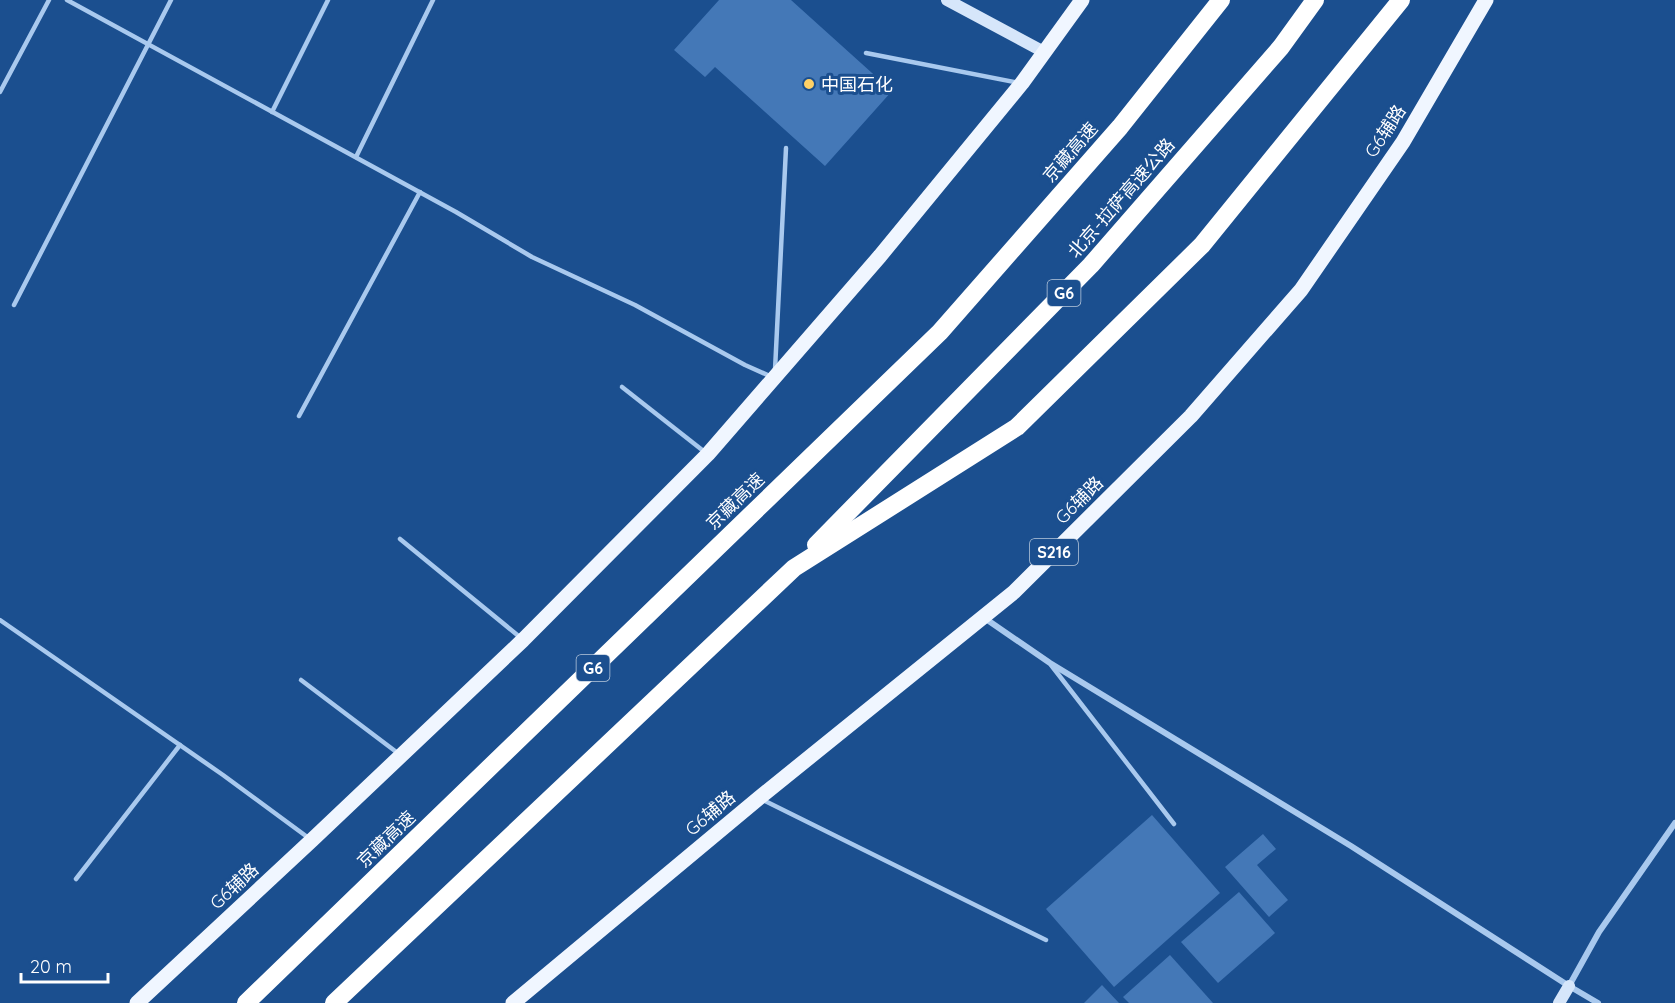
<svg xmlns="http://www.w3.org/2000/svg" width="1675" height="1003" font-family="Quicksand,'Noto Sans SC',sans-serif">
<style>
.building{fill:#4478b7}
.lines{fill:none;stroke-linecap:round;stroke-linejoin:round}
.lane{stroke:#a9c9ee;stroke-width:4.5}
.street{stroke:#a9c9ee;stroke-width:6}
.secondary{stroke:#d6e6fa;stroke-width:12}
.primary{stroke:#f0f6ff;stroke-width:15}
.highway{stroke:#fff;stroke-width:18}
.poi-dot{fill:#ffd166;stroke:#1b4f8f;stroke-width:2}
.labels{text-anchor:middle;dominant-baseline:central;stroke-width:6;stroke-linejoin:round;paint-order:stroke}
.shield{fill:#1b4f8f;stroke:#bbcadd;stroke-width:1.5}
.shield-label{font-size:16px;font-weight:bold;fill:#fff}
.poi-label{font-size:18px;fill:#fff;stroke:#1b4f8f;text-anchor:start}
.street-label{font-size:18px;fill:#fff;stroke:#1b4f8f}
</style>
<rect width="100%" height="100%" fill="#1b4f8f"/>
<g class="building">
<path d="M719,0h72l101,91 -67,75 -110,-99 -10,10 -31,-27z"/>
<path d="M1152,815l68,78 -106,94 -68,-78z"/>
<path d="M1263,834l13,15 -19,16 31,35 -19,17 -44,-50z"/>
<path d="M1239,892l36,41 -57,50 -37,-41z"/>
<path d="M1170,955l43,48h-84l-6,-6z"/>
<path d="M1102,985l17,18h-35z"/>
</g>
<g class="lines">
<g class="lane">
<path d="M67,0l389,212 76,45 103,48 110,60 27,12"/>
<path d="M866,53l153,30"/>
<path d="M0,92l49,-92"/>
<path d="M272,112l56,-112"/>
<path d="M356,157l77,-157"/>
<path d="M14,305l157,-305"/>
<path d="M775,370l11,-222"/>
<path d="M622,387l84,66"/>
<path d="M299,416l121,-224"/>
<path d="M400,539l121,99"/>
<path d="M0,620l223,155 87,64"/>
<path d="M1051,665l123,159"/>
<path d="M301,680l98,74"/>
<path d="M761,799l285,141"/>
<path d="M76,879l104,-134"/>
</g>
<g class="street">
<path d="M983,617l67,46 301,183 218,140 29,17"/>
<path d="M1569,986l30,-54 76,-109"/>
</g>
<g class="secondary">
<path d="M947,0l97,52"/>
<path d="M1559,1003l10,-17"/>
</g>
<g class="primary">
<path d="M137,1003l175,-163 211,-200 185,-186 172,-198 142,-173 60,-83"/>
<path d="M513,1003l246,-205 255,-206 177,-176 110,-126 102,-148 83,-142"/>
</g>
<g class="highway">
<path d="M816,545l275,-280 190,-218 34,-47"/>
<path d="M246,1003l694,-671 180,-205 101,-127"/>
<path d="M334,1003l460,-435 223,-141 185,-182 199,-245"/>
</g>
</g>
<circle class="poi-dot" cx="809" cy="84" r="6"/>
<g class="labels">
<g class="shield">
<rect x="1047.5" y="280" width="33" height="26" rx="4.5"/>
<rect x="1030" y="539" width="48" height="26" rx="4.5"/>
<rect x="576.5" y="655" width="33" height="26" rx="4.5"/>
</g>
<g class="shield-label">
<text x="1064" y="293">G6</text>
<text x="1054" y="552">S216</text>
<text x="593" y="668">G6</text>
</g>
<g class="poi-label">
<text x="821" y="84">中国石化</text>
</g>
<g class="street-label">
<text transform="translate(1385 131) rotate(-57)">G6辅路</text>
<text transform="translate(1070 152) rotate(-49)">京藏高速</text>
<text transform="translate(1121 198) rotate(-49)">北京-拉萨高速公路</text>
<text transform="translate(1079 500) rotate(-45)">G6辅路</text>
<text transform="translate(735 501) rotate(-44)">京藏高速</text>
<text transform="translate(710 813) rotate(-40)">G6辅路</text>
<text transform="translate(386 839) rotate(-44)">京藏高速</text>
<text transform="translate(234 886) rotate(-43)">G6辅路</text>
</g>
</g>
<path d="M21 973v9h87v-9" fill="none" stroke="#ffffff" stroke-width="3"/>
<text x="30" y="973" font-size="18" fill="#ffffff" stroke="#1b4f8f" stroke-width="4.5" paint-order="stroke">20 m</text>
</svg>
